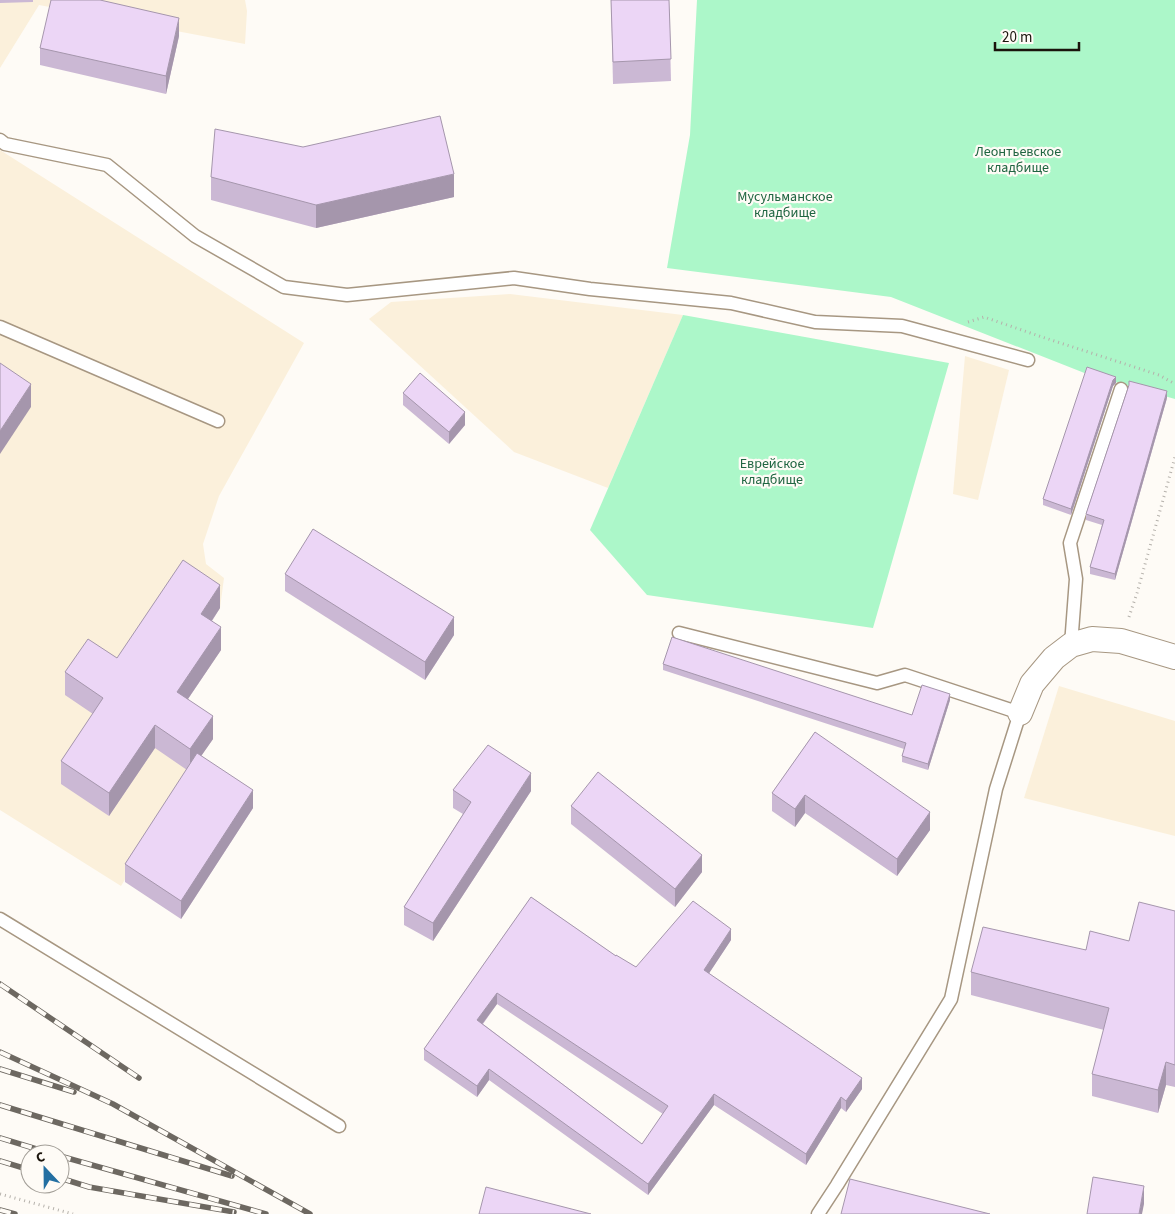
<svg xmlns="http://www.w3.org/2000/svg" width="1175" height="1214" font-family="'Source Sans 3',sans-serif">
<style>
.industrial{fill:#fbf0db}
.green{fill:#acf7c9}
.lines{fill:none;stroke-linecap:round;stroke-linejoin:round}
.lane-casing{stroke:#a79782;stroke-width:15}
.street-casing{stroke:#a79782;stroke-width:26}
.path{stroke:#b5b1ab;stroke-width:3;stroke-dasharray:1 4;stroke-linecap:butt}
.lane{stroke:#fff;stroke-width:12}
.street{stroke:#fff;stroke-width:24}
.rail-casing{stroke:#6d6861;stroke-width:5.5}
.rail{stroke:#fefbf6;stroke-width:4;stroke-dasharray:11;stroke-linecap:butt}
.wall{fill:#cbb8d4;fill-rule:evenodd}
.shaded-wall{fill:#a596ac}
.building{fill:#ecd6f6;stroke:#a596ac;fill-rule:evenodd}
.labels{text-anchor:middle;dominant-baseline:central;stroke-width:4.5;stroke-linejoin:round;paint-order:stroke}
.park-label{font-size:14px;fill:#1f6541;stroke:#fefbf6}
</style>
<rect width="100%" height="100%" fill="#fefbf6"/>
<g class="industrial">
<path d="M0,0h245l2,11 -2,33 -206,-39 -39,63z"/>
<path d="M0,150l304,193 -85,153 -16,48 3,20 18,14 -4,30 -19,29 20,13 -44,65 36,24 -23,33 -69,114 -121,-76z"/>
<path d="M510,294l173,21 -75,173 -94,-36 -145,-133 22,-17z"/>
<path d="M965,356l44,14 -31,130 -25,-6z"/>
<path d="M1059,686l116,35v115l-151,-38z"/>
</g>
<g class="green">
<path d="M697,0h478v399l-88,-25 -196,-77 -224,-29 23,-133z"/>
<path d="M683,315l266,48 -76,265 -226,-33 -57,-65z"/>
</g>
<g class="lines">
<defs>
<g id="lane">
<path d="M0,140l5,4 102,21 88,71 89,51 63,8 167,-17 76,11 141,14 84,19 87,4 126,34"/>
<path d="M0,327l218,94"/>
<path d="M679,633l198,50 28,-8 115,38 -24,76 -45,210 -114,186 -19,29"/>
<path d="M1071,645l5,-66 -6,-36 51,-154"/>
<path d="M0,919l339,207"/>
</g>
<path id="street" d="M1020,713l12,-29 22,-26 17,-13 21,-6 29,2 54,16"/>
</defs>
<use href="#lane" class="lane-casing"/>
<use href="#street" class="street-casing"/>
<g class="path">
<path d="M968,322l16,-5 58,20 117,38 16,9"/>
<path d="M1129,617l8,-24 38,-136"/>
<path d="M0,1194l73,20"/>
</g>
<use href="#lane" class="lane"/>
<use href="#street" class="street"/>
<defs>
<g id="rail">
<path d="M0,984l139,94"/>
<path d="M0,1052l113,52 197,110"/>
<path d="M0,1069l74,23"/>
<path d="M0,1105l232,71"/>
<path d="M0,1138l53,16"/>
<path d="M60,1156l206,58"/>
<path d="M0,1161l30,9"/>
<path d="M60,1178l29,9 145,25"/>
<path d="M0,1210l15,4"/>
</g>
</defs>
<use href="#rail" class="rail-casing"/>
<use href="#rail" class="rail"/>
</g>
<g class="wall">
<path d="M0,0h33v2l-33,1z"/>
<path d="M611,0h58l2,81 -58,3z"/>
<path d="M179,36l-13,58 -126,-29v-17z"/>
<path d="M211,177l243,20 -138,31 -105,-28z"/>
<path d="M1116,377v6l-3,3 -42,129 -28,-10v-6z"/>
<path d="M403,393l62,32 -16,19 -46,-39z"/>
<path d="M1167,398l-52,182 -25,-6v-7l12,-42 -16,-5v-6z"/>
<path d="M285,574l169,61 -29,45 -140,-89z"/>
<path d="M220,608l-8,13 9,29 -33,49 25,40 -12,17 52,52 -72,111 -56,-37v-18l62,-94 -32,-22 -46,68 -48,-32v-23l32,-47 -28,-19v-23l52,-14z"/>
<path d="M663,664l249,51 38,-15 -22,70 -26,-8v-6l2,-7 -241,-79z"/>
<path d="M815,732l115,98 -33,46 -92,-63 -10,14 -23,-16v-18z"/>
<path d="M453,790l78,1 -98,150 -29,-16v-18l59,-93 -10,-6z"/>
<path d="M571,806l131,66 -27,35 -104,-83z"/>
<path d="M531,897l85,59 20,11 95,-27 -22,33 153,116 -16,23 -5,-4 -35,57 -92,-60 -66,90 -159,-115 -12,17 -53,-37v-11zM497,1004l166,110 -21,30 -159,-120z"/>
<path d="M1175,911v176l-9,-2 -8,28 -66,-17v-22l12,-44 -133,-35v-23l158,-31z"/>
</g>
<g class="shaded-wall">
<path d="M179,18v18l-13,58v-18z"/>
<path d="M454,174v23l-138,31v-23z"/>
<path d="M1116,377v6l-3,3 -42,129v-6l42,-129z"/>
<path d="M31,384v23l-31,47v-23z"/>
<path d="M1167,391v7l-52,182v-6z"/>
<path d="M465,412v13l-16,19v-12z"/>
<path d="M220,585v23l-19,29v-23z"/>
<path d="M454,617v18l-29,45v-18z"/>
<path d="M221,627v23l-44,65v-23z"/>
<path d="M950,694v6l-22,70v-6z"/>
<path d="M213,716v23l-23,33v-23z"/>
<path d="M155,725v23l-46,68v-23z"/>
<path d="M531,773v18l-98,150v-18z"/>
<path d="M253,790v18l-72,111v-18z"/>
<path d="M805,795v18l-10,14v-18z"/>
<path d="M930,812v18l-33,46v-17z"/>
<path d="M702,855v17l-27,35v-18z"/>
<path d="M731,929v11l-27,41v-11z"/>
<path d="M497,993v11l-20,27v-11z"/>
<path d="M1166,1062v23l-8,28v-23z"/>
<path d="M489,1069v11l-12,17v-11z"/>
<path d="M862,1078v11l-16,23v-11z"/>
<path d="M714,1094v11l-66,90v-11z"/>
<path d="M841,1097v11l-35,57v-11z"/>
<path d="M1144,1186v18l-2,10h-3z"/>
</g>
<g class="building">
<path d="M51,0h49l79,18 -13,58 -126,-28z"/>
<path d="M611,0h58l2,59 -58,3z"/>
<path d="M440,116l14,58 -138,31 -105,-28 4,-48 88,18z"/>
<path d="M0,363l31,21 -31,47z"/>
<path d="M1087,367l29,10 -3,3 -42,129 -28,-10z"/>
<path d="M420,373l45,39 -16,20 -46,-39z"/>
<path d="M1129,381l38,10 -52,183 -25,-7 14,-47 -18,-6 43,-129z"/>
<path d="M313,529l141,88 -29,45 -140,-88z"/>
<path d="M183,560l37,25 -19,29 20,13 -44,65 36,24 -23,33 -35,-24 -46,68 -48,-32 42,-63 -38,-26 23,-33 29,19z"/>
<path d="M672,637l240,78 10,-30 28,9 -22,70 -26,-8 4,-13 -243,-79z"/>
<path d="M815,732l115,80 -33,47 -92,-64 -10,14 -23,-16z"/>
<path d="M488,745l43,28 -98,150 -29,-16 67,-105 -18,-12z"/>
<path d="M197,753l56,37 -72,111 -56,-37z"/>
<path d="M598,772l104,83 -27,34 -104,-83z"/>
<path d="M531,897l85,59v-1l20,12 57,-66 38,28 -27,41 158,108 -16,23 -5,-4 -35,57 -92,-60 -66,90 -159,-115 -12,17 -53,-37zM497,993l171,113 -26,38 -165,-124z"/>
<path d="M1139,902l36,9v154l-9,-3 -8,28 -66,-16 17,-66 -138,-36 12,-45 103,23 4,-19 39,10z"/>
<path d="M1093,1177l51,9 -5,28h-52z"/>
<path d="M850,1179l140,35h-149z"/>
<path d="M486,1187l105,27h-112z"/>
</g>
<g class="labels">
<g class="park-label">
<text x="1018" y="152">Леонтьевское<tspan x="1018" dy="16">кладбище</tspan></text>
<text x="785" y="197">Мусульманское<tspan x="785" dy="16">кладбище</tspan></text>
<text x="772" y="464">Еврейское<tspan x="772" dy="16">кладбище</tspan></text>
</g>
</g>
<g transform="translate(45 1169) rotate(338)"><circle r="24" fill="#fefbf6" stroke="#a39f98"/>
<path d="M0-4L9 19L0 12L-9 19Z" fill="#236fa2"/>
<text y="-8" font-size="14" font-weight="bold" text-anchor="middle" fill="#1a140c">С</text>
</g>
<path d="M995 42v8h84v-8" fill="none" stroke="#1a140c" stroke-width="2.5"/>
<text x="1002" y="42" font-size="15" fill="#1a140c" stroke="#fefbf6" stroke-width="4" paint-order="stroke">20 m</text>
</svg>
